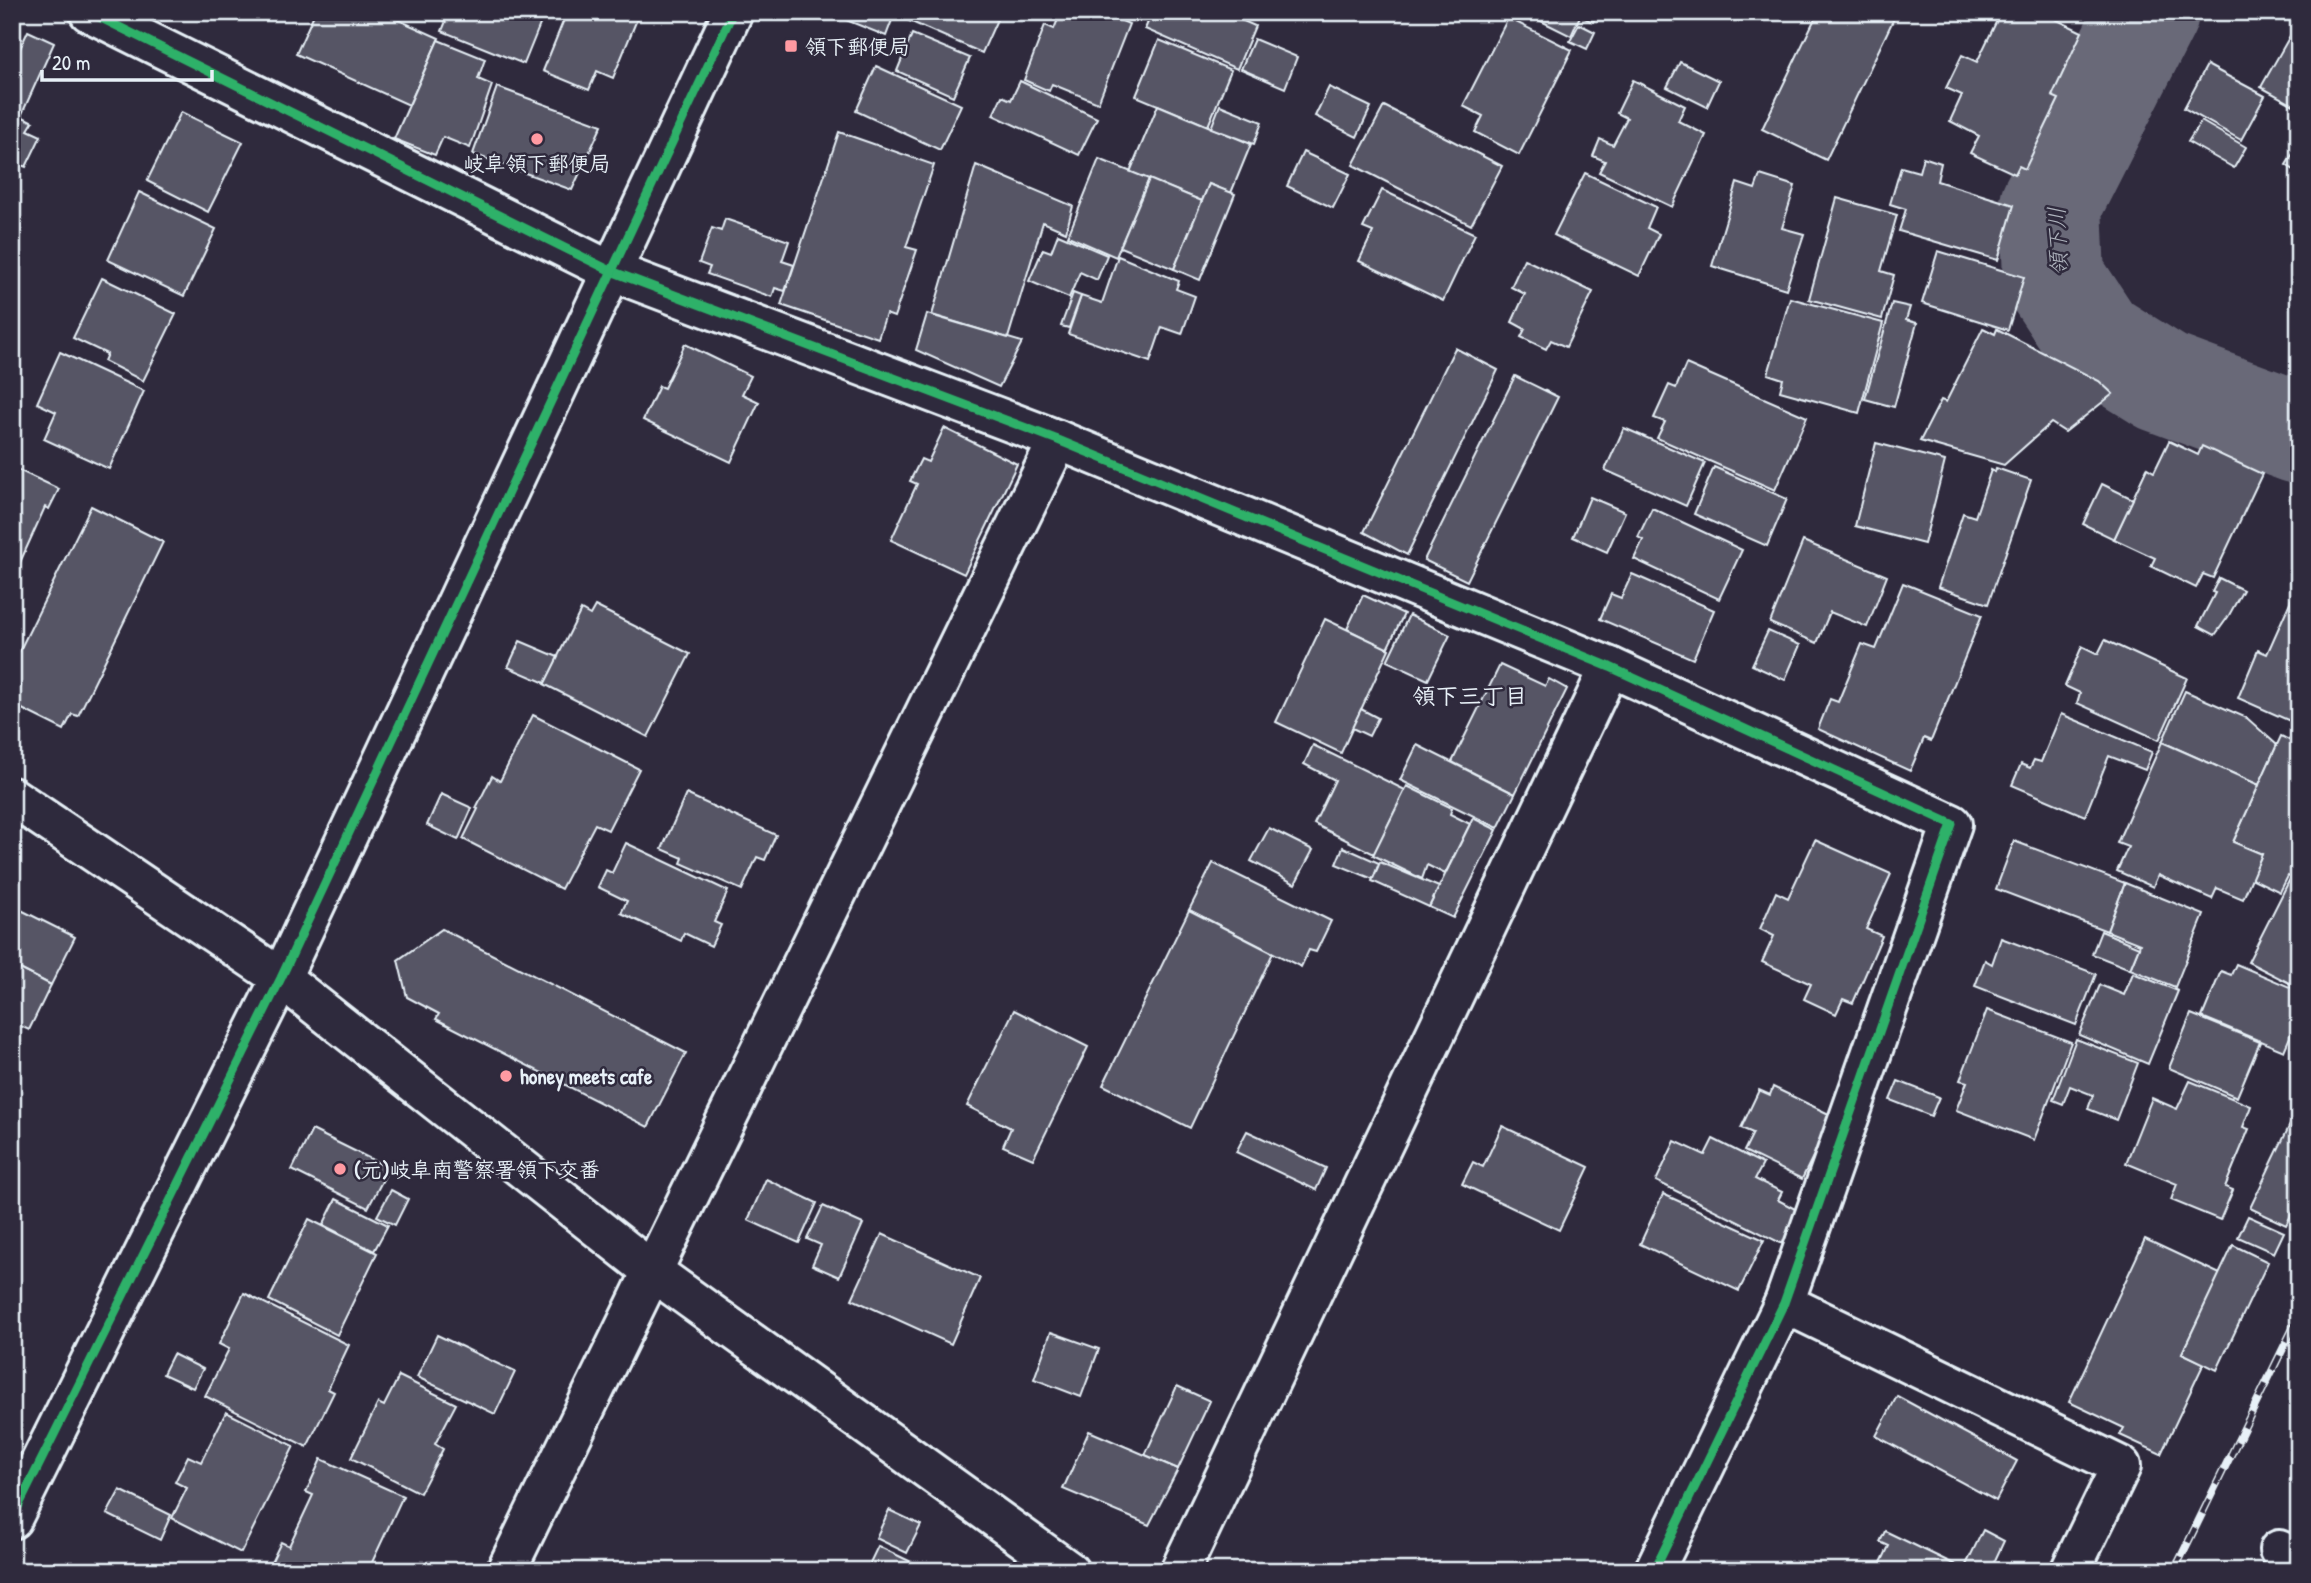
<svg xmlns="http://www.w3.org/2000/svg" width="2311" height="1583" font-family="'Patrick Hand','Klee One',sans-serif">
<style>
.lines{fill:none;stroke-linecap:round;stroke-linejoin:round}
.river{stroke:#696978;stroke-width:102}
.building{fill:#575565;stroke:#e8f1f8;stroke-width:2}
.street-casing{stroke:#e8f1f8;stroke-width:44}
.secondary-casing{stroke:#e8f1f8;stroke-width:44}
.street{stroke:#2f2a3d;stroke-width:38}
.secondary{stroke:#2f2a3d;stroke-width:38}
.rail-casing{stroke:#e8f1f8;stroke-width:8}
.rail{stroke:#2f2a3d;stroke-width:5;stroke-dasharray:16;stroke-linecap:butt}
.cycleway-casing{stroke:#2f2a3d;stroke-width:13}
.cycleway{stroke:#2db169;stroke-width:9}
.poi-dot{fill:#ff9aa2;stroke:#2f2a3d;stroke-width:2.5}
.labels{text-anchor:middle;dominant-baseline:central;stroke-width:5;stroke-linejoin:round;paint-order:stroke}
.poi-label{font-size:21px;font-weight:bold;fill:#e8f1f8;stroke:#2f2a3d;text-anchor:start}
.water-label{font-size:23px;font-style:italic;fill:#afb4be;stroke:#2f2a3d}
.neighbourhood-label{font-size:23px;font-weight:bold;fill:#e8f1f8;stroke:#2f2a3d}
</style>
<rect width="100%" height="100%" fill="#2f2a3d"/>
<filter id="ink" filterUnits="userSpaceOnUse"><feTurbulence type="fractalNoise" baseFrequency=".0143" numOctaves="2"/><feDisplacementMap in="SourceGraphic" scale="14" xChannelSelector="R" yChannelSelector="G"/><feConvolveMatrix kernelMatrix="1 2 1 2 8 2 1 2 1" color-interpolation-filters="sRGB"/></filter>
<g filter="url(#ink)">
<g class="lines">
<path class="river" d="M2148,12l-97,192 3,74 41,62 67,42 137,51"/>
</g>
<g class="building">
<path d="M315,12h66l58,26 -30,67 -113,-51z"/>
<path d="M433,12h112l-21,52 -82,-33 4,-10 -14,-5z"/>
<path d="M567,12h73l-27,66 -16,-7 -8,19 -46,-19z"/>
<path d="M849,12h23l20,8 -6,16 -40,-16z"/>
<path d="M889,12h104l6,3 -17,38z"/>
<path d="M1061,12h40l28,12 -31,79 -46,-19 -3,7 -25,-11 21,-55 9,4z"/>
<path d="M1125,12h98l32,14 -18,43 -92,-40 3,-7z"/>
<path d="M1523,12h75l-5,10 -13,-6 -9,20z"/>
<path d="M1818,12h79l-71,148 -64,-31z"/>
<path d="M2001,12h40l41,20 -30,64 7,3 -34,70 -6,-3 -4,8 -45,-21 9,-17 -29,-15 12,-26 -16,-7 16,-33 15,7z"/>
<path d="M1508,18l64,32 -53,105 -44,-23 8,-16 -20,-10z"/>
<path d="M2299,20v88l-38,-21z"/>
<path d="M1579,24l16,8 -8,17 -17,-8z"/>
<path d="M28,31l26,12 -33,73 12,6 -5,8 13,6 -15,31 -14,-6v-105l4,1z"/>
<path d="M912,34l58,24 -17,38 -56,-25z"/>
<path d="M1254,39l43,18 -12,31 -44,-19z"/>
<path d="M438,40l47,19 -7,20 14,6 -22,63 -27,-11 -8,18 -41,-16z"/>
<path d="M1159,40l72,30 -23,56 -72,-30z"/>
<path d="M1680,62l39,19 -12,26 -40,-20z"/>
<path d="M2207,65l58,31 -24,44 -57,-32z"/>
<path d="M876,66l85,39 -21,45 -84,-39z"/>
<path d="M1633,80l52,26 -7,15 28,14 -34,72 -73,-35 6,-11 -12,-5 7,-17 13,6 14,-27 -10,-5z"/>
<path d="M1020,81l77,37 -18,37 -86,-40 9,-19 9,4z"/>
<path d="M497,87l105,38 -30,65 -99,-36z"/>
<path d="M1329,87l42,20 -14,30 -42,-21z"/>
<path d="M1158,105l93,39 -20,49 -22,-9 -7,17 -72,-29z"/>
<path d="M1220,105l42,17 -8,22 -43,-16z"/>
<path d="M1384,106l118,60 -31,59 -118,-60z"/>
<path d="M181,112l62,30 -35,70 -61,-31z"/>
<path d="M2201,121l45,26 -12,21 -46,-26z"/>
<path d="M839,132l95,33 -28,82 11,3 -23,67 -8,-3 -8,24 -97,-33z"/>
<path d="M2299,144v29l-13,-8z"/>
<path d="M1303,152l47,22 -17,34 -46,-22z"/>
<path d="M1923,157l18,6 -4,18 77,24 -16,55 -99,-29 7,-22 -16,-5 11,-37 18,5z"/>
<path d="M1099,159l50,20 -33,78 -48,-21z"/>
<path d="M976,165l97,41 -7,26 -23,-10 -35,116 -76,-23z"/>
<path d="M12,169l7,3 -7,15z"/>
<path d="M1585,173l71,34 -9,21 12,6 -20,42 -85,-41z"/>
<path d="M1760,175l35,11 -13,42 22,6 -18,55 -74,-23 25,-83 18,6z"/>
<path d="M1149,179l53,22 -28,68 -54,-22z"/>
<path d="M1209,184l26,10 -35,86 -26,-11z"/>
<path d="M1382,190l93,44 -32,67 -84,-40 14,-29 -10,-4z"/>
<path d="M139,192l77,37 -32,67 -76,-36z"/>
<path d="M1837,198l60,17 -16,56 13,4 -12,44 -73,-20z"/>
<path d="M725,219l64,22 -7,20 12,4 -9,26 -10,-3 -3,9 -65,-23 3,-7 -11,-4 13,-35 9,3z"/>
<path d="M1058,234l49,21 -10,25 -17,-8 -11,26 -40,-17 14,-32 8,3z"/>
<path d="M1938,251l86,26 -16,53 -86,-27z"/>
<path d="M1118,256l61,25 -3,8 19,7 -13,38 -20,-7 -12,35 -82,-28 13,-38 21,7z"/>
<path d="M1524,259l69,33 -27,55 -15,-7 -5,9 -25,-12 4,-8 -13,-7 13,-28 -14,-7z"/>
<path d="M102,278l74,36 -33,67 -39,-20 3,-7 -34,-16z"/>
<path d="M1073,293l8,3 -12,32 -8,-2z"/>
<path d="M1790,298l93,25 -24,90 -79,-22 3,-12 -15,-5z"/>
<path d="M1892,303l18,4 -4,13 11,3 -23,84 -29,-8z"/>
<path d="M927,314l95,28 -23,45 -83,-37z"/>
<path d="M1983,328l12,6 2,-5 102,52 14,13 -48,38 -14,-9 -47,42 -84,-24 21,-41 5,2z"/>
<path d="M685,344l66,32 -9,18 17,8 -28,60 -88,-42 16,-34 5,2z"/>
<path d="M1455,348l43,22 -91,185 -43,-23z"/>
<path d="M60,352l84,39 -35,78 -65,-30 12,-27 -19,-9z"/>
<path d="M1686,364l121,53 -32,73 -118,-52 8,-16 -11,-4 15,-33 7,3z"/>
<path d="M1515,376l43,21 -91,184 -43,-21z"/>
<path d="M944,428l73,36 -53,110 -73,-34 26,-56 -7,-3 11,-22 7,3z"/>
<path d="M1624,428l81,35 -19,43 -81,-36z"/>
<path d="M2169,441l29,14 4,-9 60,28 -49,104 -10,-4 -7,14 -45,-22 4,-8 -41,-19 33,-71 7,4z"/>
<path d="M1876,443l69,18 -21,83 -69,-18z"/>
<path d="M12,467l47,22 -10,20 -4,-2 -33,73z"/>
<path d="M1714,467l73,32 -20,47 -73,-32z"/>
<path d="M1996,468l35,12 -43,124 -50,-17 25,-74 12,4 16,-47 4,2z"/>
<path d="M2102,484l31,15 -19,40 -31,-15z"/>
<path d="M1590,497l35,15 -18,40 -34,-15z"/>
<path d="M91,506l72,36 -85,174 -6,-2 -8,16 -52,-26 9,-18 -9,-4v-16z"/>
<path d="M1652,508l90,42 -23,49 -85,-40 9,-19 -5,-3z"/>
<path d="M1803,541l84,35 -20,51 -37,-15 -13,31 -47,-20z"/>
<path d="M1632,574l82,36 -21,49 -93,-40 11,-25 10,4z"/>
<path d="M2219,578l24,12 -15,27 -13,18 -17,-9 17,-33 -3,-1z"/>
<path d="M2299,582v143l-61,-27 20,-48 9,4z"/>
<path d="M1903,583l79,32 -51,126 -7,-3 -14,33 -92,-42 12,-30 8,3 24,-58 14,5z"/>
<path d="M1363,595l41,19 -17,35 -40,-20z"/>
<path d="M595,606l95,48 -42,83 -104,-53 37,-74 9,5z"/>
<path d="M1409,615l41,20 -22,45 -41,-19z"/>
<path d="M1325,619l64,30 -48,104 -65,-31z"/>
<path d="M1768,631l32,14 -15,35 -33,-15z"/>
<path d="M2105,640l82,38 -28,62 -82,-37 3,-10 -15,-7 17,-40 16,8z"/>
<path d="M520,641l38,16 -13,26 -37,-16z"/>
<path d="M1500,665l45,21 4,-7 18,10 -52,105 -63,-32z"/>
<path d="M2185,691l62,27 30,27 -18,40 -97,-43z"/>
<path d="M1361,709l17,9 -9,18 -17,-8z"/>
<path d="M2061,714l91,38 -7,18 -36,-14 -24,60 -73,-31 9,-21 9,4 4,-8 7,2z"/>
<path d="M533,715l106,54 -31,61 -13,-6 -34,65 -98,-50 15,-30 -2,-1 16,-32 8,5z"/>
<path d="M2281,736l18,9v136l-11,-5 -8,16 -29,-14 11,-24 -29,-12z"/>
<path d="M2162,742l97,43 -26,57 29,12 -19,45 -26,-11 -5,11 -54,-24 -5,12 -36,-16 11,-24 -11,-4z"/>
<path d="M1313,745l92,45 -31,64 -60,-30 21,-44 -31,-16z"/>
<path d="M1417,745l98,49 -17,34 -98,-48z"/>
<path d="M1407,786l45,22 -2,6 20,10 -25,50 -18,-9 -5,14 -49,-24z"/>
<path d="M441,794l31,14 -14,32 -31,-15z"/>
<path d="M686,794l90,41 -11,25 -8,-3 -15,33 -61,-27 2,-5 -21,-9z"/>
<path d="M1473,818l24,12 -44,88 -24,-11z"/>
<path d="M1269,828l44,22 -18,34 -44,-23z"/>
<path d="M1815,840l76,34 -25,55 16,7 -29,67 -10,-4 -7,15 -32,-15 7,-15 -49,-22 12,-26 -14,-7 16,-37 12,6z"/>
<path d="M2014,841l111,42 -18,48 -111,-42z"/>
<path d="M626,843l102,48 -14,31 7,3 -10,21 -27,-13 -3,8 -60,-28 6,-12 -29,-14 8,-17 6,3z"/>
<path d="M1343,847l36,16 -6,16 -37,-15z"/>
<path d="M1380,862l59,25 -10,20 -57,-26z"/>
<path d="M1213,863l118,58 -15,31 -7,-2 -8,17 -112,-57z"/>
<path d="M2289,881l10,5v102l-51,-26z"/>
<path d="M2125,883l79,32 -29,72 -45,-18 10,-25 -33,-13z"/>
<path d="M13,906l62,31 -24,48 -39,-20z"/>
<path d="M1189,910l84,43 -83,175 -87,-43z"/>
<path d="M442,929l244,124 -38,74 -212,-108 3,-5 -32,-17 -9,-37z"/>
<path d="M2101,931l38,16 -9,22 -38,-15z"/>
<path d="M2001,938l95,36 -20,51 -101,-39 10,-26 7,4z"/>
<path d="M2236,964l63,27v25l-15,35 -82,-34 19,-46 10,4z"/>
<path d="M12,965l39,20 -22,45 -17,-8z"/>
<path d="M2133,973l45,18 -30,73 -69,-29 21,-50 24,10z"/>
<path d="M1014,1010l74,37 -55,112 -30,-13 8,-18 -44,-22z"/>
<path d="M1987,1010l84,32 -37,98 -78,-30 11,-28 -7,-2z"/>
<path d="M2191,1014l69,28 -23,55 -68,-29z"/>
<path d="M2076,1039l62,24 -22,57 -28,-11 5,-14 -23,-9 -7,18 -10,-4z"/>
<path d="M1898,1081l41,16 -8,19 -41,-16z"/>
<path d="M2190,1081l61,25 -8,21 6,2 -24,58 8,3 -13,30 -49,-20 6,-16 -51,-21 26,-65 25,11z"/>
<path d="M1773,1087l60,29 -31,63 -58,-28 9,-18 -12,-5 18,-38 11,5z"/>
<path d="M2299,1106v94l-13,25 -36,-17z"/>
<path d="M1502,1126l87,41 -30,63 -97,-46 11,-22 10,5z"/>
<path d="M312,1130l77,38 -21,40 -76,-38z"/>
<path d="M1247,1131l79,37 -10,22 -80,-38z"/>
<path d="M1713,1139l50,25 -8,15 27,13 -4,8 21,11 -8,37 -135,-67 19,-40 30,14z"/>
<path d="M766,1179l51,24 -18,40 -51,-23z"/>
<path d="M391,1190l17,9 -13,26 -18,-9z"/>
<path d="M1663,1194l101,46 -25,51 -99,-47z"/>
<path d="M336,1199l52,26 -14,26 -51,-26z"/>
<path d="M823,1206l40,18 -24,53 -27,-12 9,-20 -14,-6z"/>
<path d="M2248,1216l36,16 -10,21 -36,-16z"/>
<path d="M309,1219l68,34 -40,82 -68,-35z"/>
<path d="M882,1234l98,44 -29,66 -99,-45z"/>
<path d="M2145,1239l75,35 -38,79 22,10 -43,91 -41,-19 4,-7 -55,-26z"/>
<path d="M2233,1245l35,17 -51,108 -35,-17z"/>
<path d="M244,1293l105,52 -21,44 6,3 -27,55 -102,-51 24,-47 -10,-5z"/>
<path d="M1051,1332l48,17 -18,48 -47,-18z"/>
<path d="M437,1335l78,37 -20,42 -78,-37z"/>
<path d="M173,1354l30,15 -10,19 -30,-14z"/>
<path d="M399,1376l57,28 -21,40 8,5 -23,44 -69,-35 27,-55 6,3z"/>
<path d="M1177,1386l33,15 -32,68 -33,-14z"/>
<path d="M1897,1396l120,65 -21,40 -120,-65z"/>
<path d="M226,1412l68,34 -53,107 -69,-35 15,-30 -12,-6 13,-26 13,6z"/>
<path d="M1089,1431l89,38 -29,56 -86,-36z"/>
<path d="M321,1459l82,37 -35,75h-101l14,-29 8,4 24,-51 -7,-3z"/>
<path d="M120,1490l51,25 -11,25 -53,-26z"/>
<path d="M889,1510l32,15 -14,28 -31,-15z"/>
<path d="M1983,1530l21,11 -14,30h-22l-4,-2z"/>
<path d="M1885,1531l79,38 4,2h-91l12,-25 -9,-4z"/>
<path d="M878,1546l52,25h-64z"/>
</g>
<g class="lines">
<defs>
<g id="street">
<path d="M89,12l522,259 447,169 552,227 342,157 -168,479 -130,268"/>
<path d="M1784,1303l337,163 -51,105"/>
<path d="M2279,1550l20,9"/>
<path d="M506,1571l552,-1131"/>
<path d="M1180,1571l430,-904"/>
</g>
<g id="secondary">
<path d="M12,797l269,181 371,293 417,300"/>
<path d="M12,1519l269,-541 452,-966"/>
</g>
</defs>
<use href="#street" class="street-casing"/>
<use href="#secondary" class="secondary-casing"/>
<use href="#street" class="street"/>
<use href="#secondary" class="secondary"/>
<defs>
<path id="rail" d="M2174,1571l125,-255"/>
</defs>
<use href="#rail" class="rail-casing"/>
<use href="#rail" class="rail"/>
<defs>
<g id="cycleway">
<path d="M89,12l522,259 447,169 552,227 342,157 -168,479 -130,268"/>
<path d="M12,1519l269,-541 452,-966"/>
</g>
</defs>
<use href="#cycleway" class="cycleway-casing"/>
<use href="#cycleway" class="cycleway"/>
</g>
</g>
<g class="poi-dot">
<rect x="784" y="39" width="14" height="14" rx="3.5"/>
<circle cx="537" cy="139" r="7"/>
<circle cx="506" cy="1076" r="7"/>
<circle cx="340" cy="1169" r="7"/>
</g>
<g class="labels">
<g class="poi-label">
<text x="805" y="46">領下郵便局</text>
<text x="537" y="163" text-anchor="middle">岐阜領下郵便局</text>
<text x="520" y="1076">honey meets cafe</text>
<text x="354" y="1169">(元)岐阜南警察署領下交番</text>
</g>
<g class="water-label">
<text transform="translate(2057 241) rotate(-92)">領下川</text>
</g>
<g class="neighbourhood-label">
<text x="1470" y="695">領下三丁目</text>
</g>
</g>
<rect width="2311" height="1583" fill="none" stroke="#2f2a3d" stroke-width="42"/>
<rect x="21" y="21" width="2269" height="1541" fill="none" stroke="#e8f1f8" stroke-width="2.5" filter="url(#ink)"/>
<path d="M42 70v10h170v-10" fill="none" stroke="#e8f1f8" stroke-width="3.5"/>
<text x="52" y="70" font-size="21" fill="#e8f1f8" stroke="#2f2a3d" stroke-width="5" paint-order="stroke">20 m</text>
</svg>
